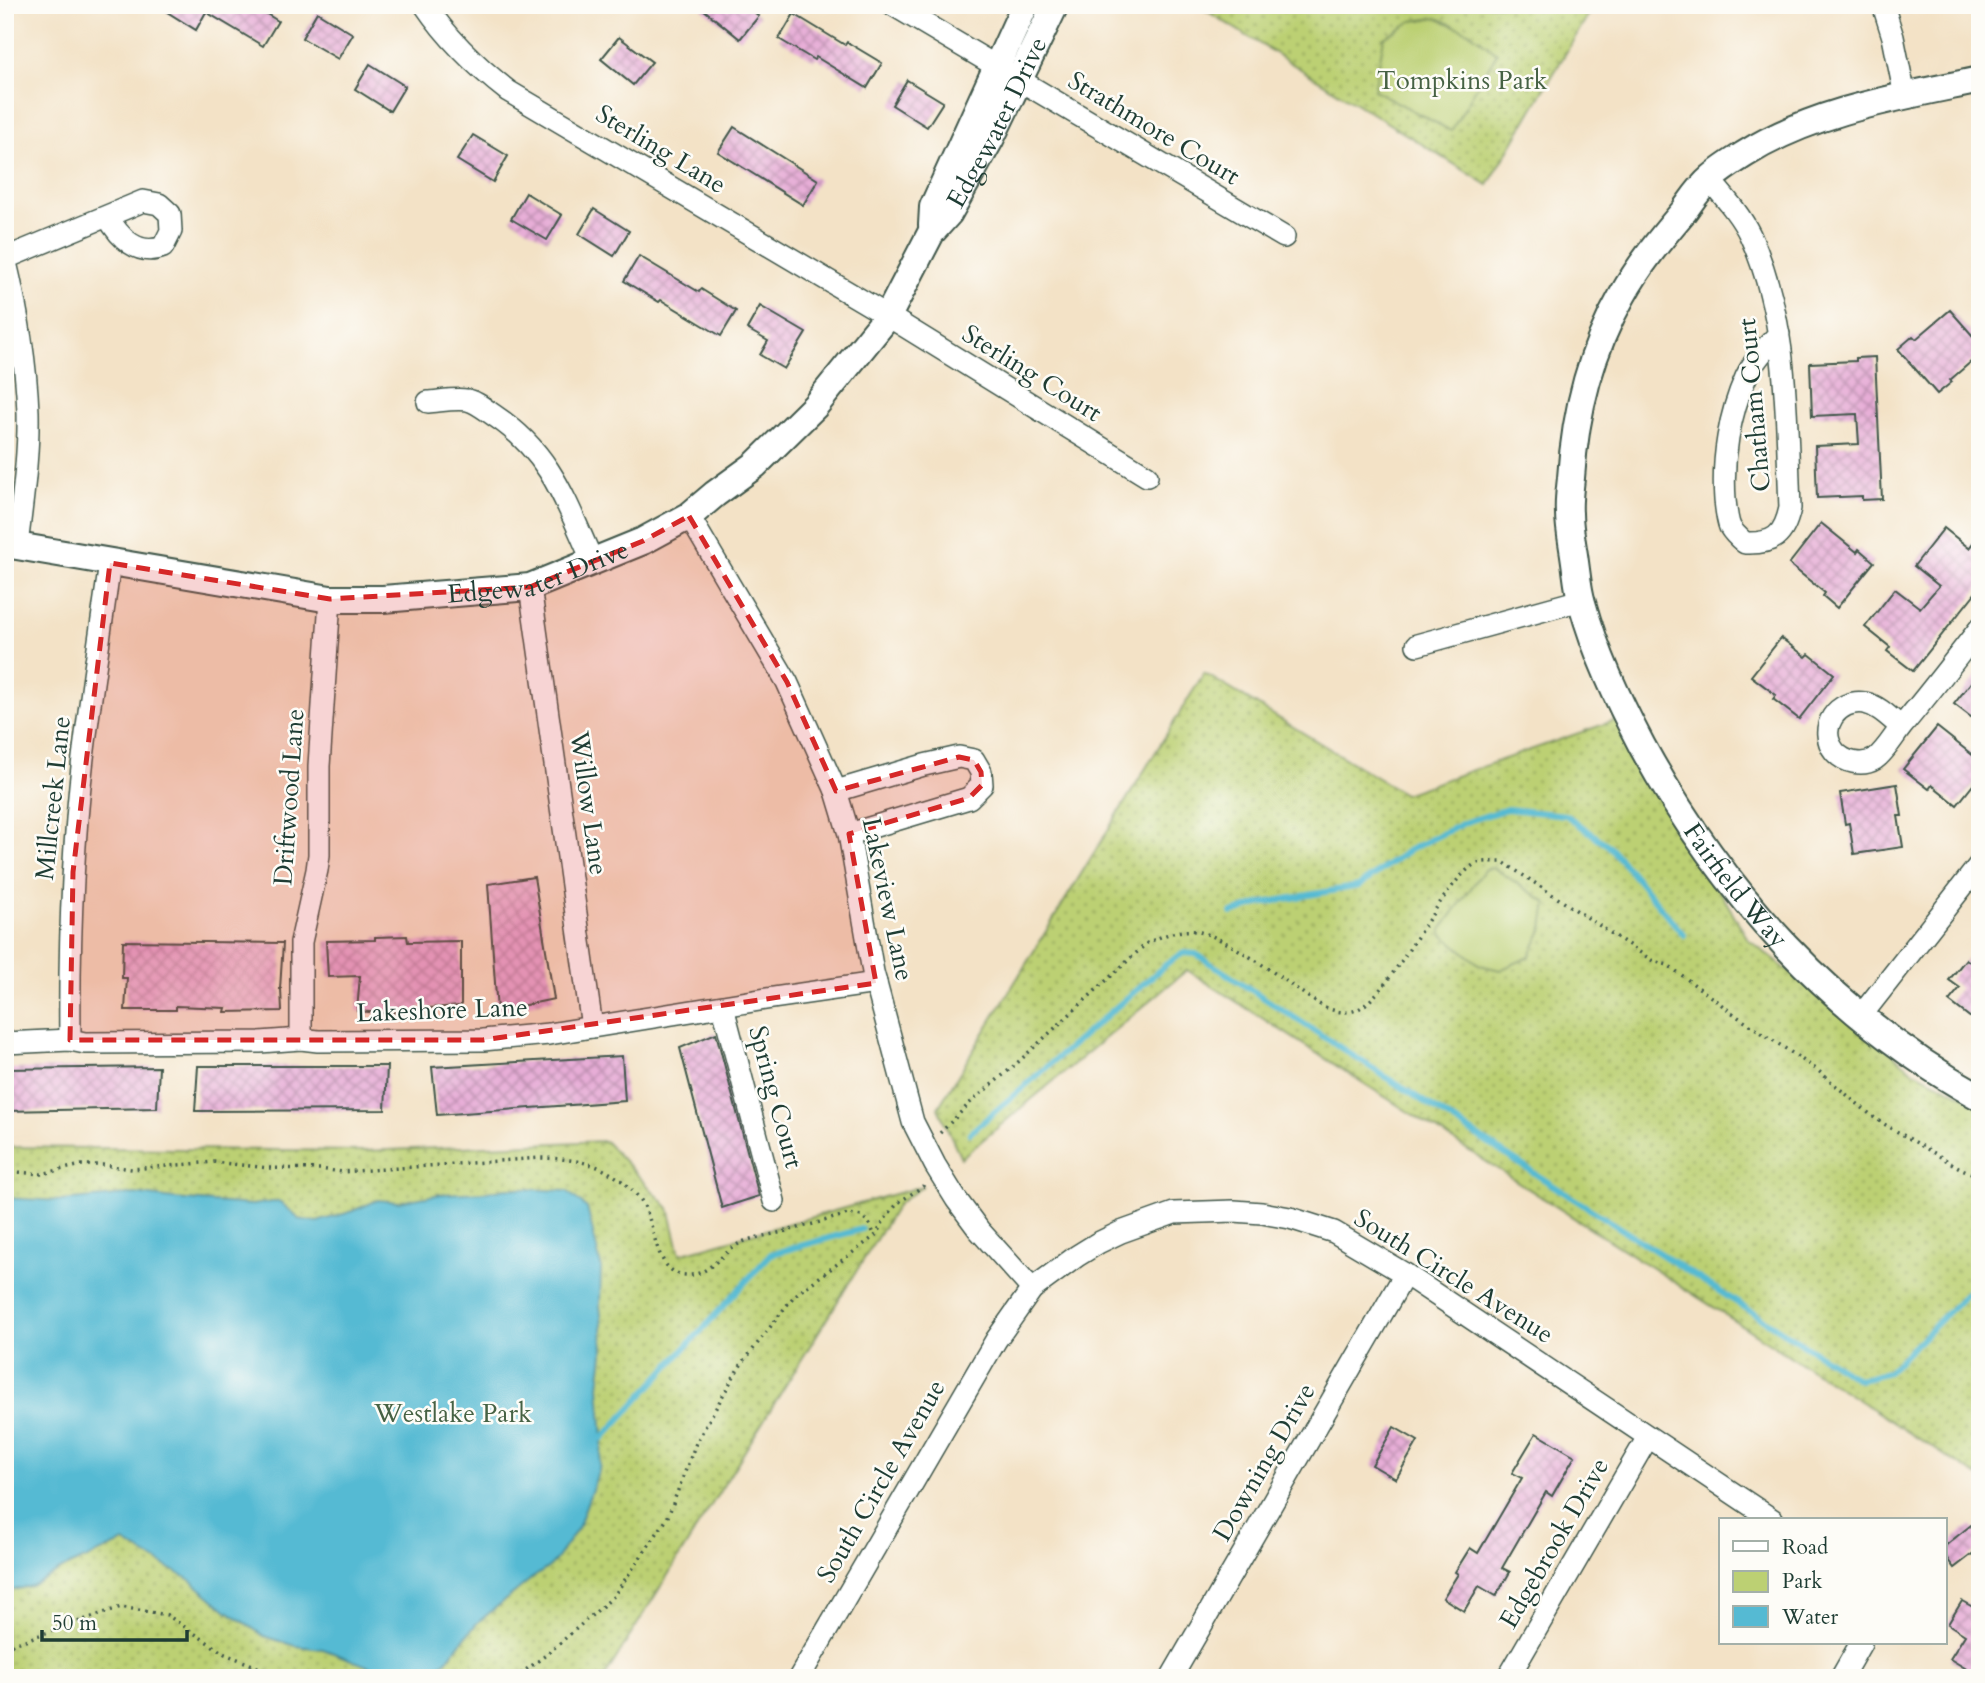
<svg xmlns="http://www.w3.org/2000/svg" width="1985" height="1683" font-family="Cardo,serif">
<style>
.green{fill:url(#green-dots);stroke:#6e8654;stroke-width:2}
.pitch{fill:#bcd073;stroke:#6e8654;stroke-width:2}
.water{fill:#55bad3;stroke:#3a7c84;stroke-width:2}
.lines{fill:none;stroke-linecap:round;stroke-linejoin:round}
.stream{stroke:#55bad3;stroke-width:6}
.building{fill:url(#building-cross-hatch)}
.minor-casing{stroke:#3f564a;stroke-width:24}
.tertiary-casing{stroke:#3f564a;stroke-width:30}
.path{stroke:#3f564a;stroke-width:3.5;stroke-dasharray:2 5;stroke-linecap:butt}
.minor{stroke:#fff;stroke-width:21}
.tertiary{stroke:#fff;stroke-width:26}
.marked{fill:#d62828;fill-opacity:0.2;stroke:#d62828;stroke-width:5;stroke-dasharray:14 9;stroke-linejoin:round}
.labels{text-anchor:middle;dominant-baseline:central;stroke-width:5;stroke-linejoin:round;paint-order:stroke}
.park-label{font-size:26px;fill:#466244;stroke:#fdfcf7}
.street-label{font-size:26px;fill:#1f3d34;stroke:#fdfcf7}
</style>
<defs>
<pattern id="green-dots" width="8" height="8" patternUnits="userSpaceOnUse" patternTransform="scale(1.75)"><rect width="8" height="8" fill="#bcd073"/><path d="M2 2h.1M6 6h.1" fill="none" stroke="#98aa5f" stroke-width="1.8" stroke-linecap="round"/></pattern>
<pattern id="building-cross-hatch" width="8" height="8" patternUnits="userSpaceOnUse" patternTransform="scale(1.75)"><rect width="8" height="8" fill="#e7add7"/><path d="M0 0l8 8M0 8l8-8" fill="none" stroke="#bb8eaf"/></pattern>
</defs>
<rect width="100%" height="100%" fill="#fdfcf7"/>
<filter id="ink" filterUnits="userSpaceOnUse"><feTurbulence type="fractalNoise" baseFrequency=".0143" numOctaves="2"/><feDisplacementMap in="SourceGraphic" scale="14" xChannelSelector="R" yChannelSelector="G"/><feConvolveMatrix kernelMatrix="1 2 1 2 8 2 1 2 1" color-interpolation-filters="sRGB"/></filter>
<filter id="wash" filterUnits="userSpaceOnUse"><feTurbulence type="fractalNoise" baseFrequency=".00686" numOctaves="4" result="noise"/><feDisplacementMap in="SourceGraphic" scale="28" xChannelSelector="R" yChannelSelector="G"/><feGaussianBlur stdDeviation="1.57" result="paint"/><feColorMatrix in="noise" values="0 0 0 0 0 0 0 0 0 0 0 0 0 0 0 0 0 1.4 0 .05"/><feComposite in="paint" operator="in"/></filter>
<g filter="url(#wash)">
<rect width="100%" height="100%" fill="#f3e2c6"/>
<g class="green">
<path d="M1197,5h397l-106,180z"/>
<path d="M1204,673l200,121 215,-75 129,220 166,132 66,33v374l-793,-508 -226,188 -23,-50z"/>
<path d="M605,1141l64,67 11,46 243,-68 -25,18 -294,474h-599v-531l358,4z"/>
</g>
<g class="pitch">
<path d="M1437,18l34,15 26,20 -46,78 -77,-41 10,-52 28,-17z"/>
<path d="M1494,868l53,35 -4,25 -14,29 -29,13 -20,-5 -37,-30 -2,-5 44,-61z"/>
</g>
<path class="water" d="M506,1188l61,3 20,17 14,58 -1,39 2,21 1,28 -4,32 4,52 -4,32 -21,58 -26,37 -21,14 -54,44 -32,39 -19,10 -38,2 -65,-25 -28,-3 -31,-10 -38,-26 -36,-30 -66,-38 -62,27 -31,17 -26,6v-394l57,3 73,-7 39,5 78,6 27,-4 20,18 18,3 33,-10 28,-12 21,2 42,-8 45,-2z"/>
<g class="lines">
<g class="stream">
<path d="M1232,913l26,-9 101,-18 50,-36 57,-28 41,-13 59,6 43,31 75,89"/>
<path d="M970,1133l200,-172 14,-8 12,1 375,243 288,183 29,-8 92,-92"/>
<path d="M595,1438h8l168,-184 91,-25"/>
</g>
</g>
<g id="blocks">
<g class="building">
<path d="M156,5h96l26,16 -15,25 -57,-34 -10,18z"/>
<path d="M698,5h47l14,11 -19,23z"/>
<path d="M317,12l36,22 -15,25 -36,-21z"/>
<path d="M794,14l51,31 2,-3 35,21 -15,25 -51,-31 -2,3 -35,-21z"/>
<path d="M619,37l33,25 -19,23 -32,-26z"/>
<path d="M370,64l35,22 -15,25 -35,-22z"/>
<path d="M907,80l36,22 -16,25 -35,-22z"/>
<path d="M734,127l84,53 -15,25 -85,-53z"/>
<path d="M473,135l35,21 -15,26 -36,-22z"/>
<path d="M526,193l36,22 -15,25 -36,-21z"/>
<path d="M594,209l35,22 -15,25 -35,-22z"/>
<path d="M639,256l60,36 2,-3 35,22 -15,25 -60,-36 -2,2 -35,-21z"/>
<path d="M760,306l46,27 -22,36 -24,-14 8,-14 -21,-12z"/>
<path d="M1950,310l30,34v10l-30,26 2,2 -15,12 -39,-45 15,-13 3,3z"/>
<path d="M1875,357l7,142 -20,1v-4l-45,2 -2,-52 44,-2 -2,-30 -45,2 -2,-53 46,-2v-3z"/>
<path d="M1821,523l36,29 2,-3 15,13 -37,46 -14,-12 2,-3 -36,-29z"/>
<path d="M1944,528l25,20 11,-14v53l-67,84 -26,-20 3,-4 -25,-20 30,-38 25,19 19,-22 -25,-20z"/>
<path d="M1781,638l25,19 3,-3 25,20 -35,45 -26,-20 3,-4 -25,-19z"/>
<path d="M1980,671v53l-26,-20z"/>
<path d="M1937,727l43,34v15l-23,29 -25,-20 -3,4 -26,-20z"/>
<path d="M1897,784l5,32h-4l5,31 -49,7 -5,-31 -4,1 -5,-31z"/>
<path d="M534,877l20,122 -57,12 -9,-127z"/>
<path d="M407,936l1,6 53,-1v65l-32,2 -9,-2 -1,5 -37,2 -25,-2 3,-35 -32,1 -2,-36 49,-1v-3z"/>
<path d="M123,941l160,2 -3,46h1l1,22 -57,1 1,-4 -50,-2v4h-51l2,-32h-5z"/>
<path d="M1966,959l14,11v55l-31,-24 11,-13 -11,-8z"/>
<path d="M716,1033l43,163 -37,12 -42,-160z"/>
<path d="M622,1056l3,45 -188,14 -5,-48z"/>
<path d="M198,1066h189l-2,44 -190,1z"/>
<path d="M159,1067l-2,41 -152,3v-42z"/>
<path d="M1394,1427l24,14 -22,38 -24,-14z"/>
<path d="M1536,1433l39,23 -23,40 -6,-4 -44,76 8,4 -14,24 -17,-10 -15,25 -21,-13 15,-24 -3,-2 15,-24 8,5 44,-75 -10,-5z"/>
<path d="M1971,1525l9,10v13l-26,20 -9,-12v-10z"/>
<path d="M1962,1601l18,10v66l-30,-18 15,-24 -17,-11z"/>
</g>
</g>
</g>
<g filter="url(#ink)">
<use href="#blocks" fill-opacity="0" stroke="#3f564a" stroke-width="2"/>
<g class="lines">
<defs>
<g id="minor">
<path d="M425,5c23,34 51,61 83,86l380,225 259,160"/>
<path d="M893,5l391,232"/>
<path d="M1883,5l10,32 12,59"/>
<path d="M1709,179c15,18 31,35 41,56 39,85 36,181 40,273 -6,28 -16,36 -45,35 -6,-5 -11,-9 -15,-16 -3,-7 -4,-18 -5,-27 -3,-41 4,-85 21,-123 8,-17 20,-30 33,-43"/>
<path d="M5,258c12,50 21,102 23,154 1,45 -6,90 -11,134"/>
<path d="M6,258l137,-57 16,3 11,10 1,17 -8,16c-25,10 -44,-10 -55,-30"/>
<path d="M428,402c13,-1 27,-4 39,-2 9,1 20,11 28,16 57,38 71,87 98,146"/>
<path d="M689,516l98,166 49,109 13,43 24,138 40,150 22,43 21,34 23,31 53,59"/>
<path d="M530,587l62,440"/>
<path d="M1417,645l164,-45"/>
<path d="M1901,727c-11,-9 -22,-21 -36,-24 -27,-5 -49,25 -30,49 9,10 27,15 40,7 10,-7 19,-23 27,-33 27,-32 52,-65 78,-98"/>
<path d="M836,791l88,-26 35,-8 15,3 7,12 1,13 -13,13 -120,36"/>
<path d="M723,1007l51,194"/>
<path d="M1860,1017l120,-153"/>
<path d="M301,1039v-97l16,-72 2,-15v-89l11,-167"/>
<path d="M70,1040c-1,-94 2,-188 13,-282 8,-65 18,-130 27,-195"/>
<path d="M5,1043l65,-3 15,3 175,-1 41,-3 17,2 165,-1 66,-6 217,-35 110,-16"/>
<path d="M799,1678l197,-338 36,-51 45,-33 21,-13 23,-11 53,-19 60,-2 28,2 28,5 44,14 71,42 368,246"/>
<path d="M1171,1678l234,-404"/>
<path d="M1508,1678l140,-241"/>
<path d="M1841,1678l20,-35"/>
</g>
<g id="tertiary">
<path id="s1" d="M1980,80c-80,17 -165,30 -235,74 -11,7 -24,15 -34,24 -11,9 -19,22 -27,33 -23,27 -45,54 -62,85 -32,56 -47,118 -51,182 -1,11 -3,23 -2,35 0,16 4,33 6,49 2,14 3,28 7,41 14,51 36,97 60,143 79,145 192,271 338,351"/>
<path d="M932,225l1,-18 92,-202"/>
<path id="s2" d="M5,544l325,55h53l147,-12 113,-46 46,-25 26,-22 40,-29 60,-59 73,-90 43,-83 18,-20 41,-73 65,-135"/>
</g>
</defs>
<use href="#minor" class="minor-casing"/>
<use href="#tertiary" class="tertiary-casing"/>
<g class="path">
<path d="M940,1133l30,-30 45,-38 132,-122c15,-7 31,-14 48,-12 33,5 92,52 122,72 11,6 22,11 36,8 34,-8 83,-119 119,-145 8,-6 21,-4 31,-4l150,99 15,4 70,52 78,52 61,51 83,48 20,9"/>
<path d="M5,1171l36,3 41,-9h21l29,4 82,-7 55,6 51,1 22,3 199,-14c42,1 70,7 99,41 17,22 12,76 47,76 24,1 36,-26 58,-34 13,-5 28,-6 41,-10 21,-5 41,-11 62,-17l14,2 8,9 5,11"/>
<path d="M5,1647l116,-40 46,8 58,39 60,24"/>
<path d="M515,1678l31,-23 67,-58 54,-78 29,-76 42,-74 56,-73 81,-60 12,-20 11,-13 25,-17 1,-3"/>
</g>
<use href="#minor" class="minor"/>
<use href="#tertiary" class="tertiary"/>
</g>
</g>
<path class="marked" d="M689,516l98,166 49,109 123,-34 15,3 7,12 1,13 -13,13 -120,36 27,149 -393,57h-413l3,-168 37,-309 220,36 200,-12 113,-46z"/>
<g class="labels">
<g class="park-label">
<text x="1462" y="80">Tompkins Park</text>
<text x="453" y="1413">Westlake Park</text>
</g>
<g class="street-label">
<text stroke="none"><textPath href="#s2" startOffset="1211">Edgewater Drive</textPath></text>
<text transform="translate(1154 128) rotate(31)">Strathmore Court</text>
<text transform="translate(661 149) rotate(31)">Sterling Lane</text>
<text transform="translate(1032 373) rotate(32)">Sterling Court</text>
<text transform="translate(1754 405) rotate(-95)">Chatham Court</text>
<text stroke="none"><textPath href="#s2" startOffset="541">Edgewater Drive</textPath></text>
<text transform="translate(289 797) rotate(-86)">Driftwood Lane</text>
<text transform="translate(53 798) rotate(-84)">Millcreek Lane</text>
<text transform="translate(589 803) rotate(82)">Willow Lane</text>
<text stroke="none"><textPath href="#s1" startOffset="1078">Fairfield Way</textPath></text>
<text transform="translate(888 899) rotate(78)">Lakeview Lane</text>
<text transform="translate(442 1010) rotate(-2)">Lakeshore Lane</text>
<text transform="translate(776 1097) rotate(75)">Spring Court</text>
<text transform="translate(1454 1276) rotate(32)">South Circle Avenue</text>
<text transform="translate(1264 1462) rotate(-60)">Downing Drive</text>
<text transform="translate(881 1481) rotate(-60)">South Circle Avenue</text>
<text transform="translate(1554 1543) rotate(-60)">Edgebrook Drive</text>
</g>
</g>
<rect width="1985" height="1683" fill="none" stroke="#fdfcf7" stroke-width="28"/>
<rect x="1719" y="1518" width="228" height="126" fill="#fdfcf7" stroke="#a4b0a9" stroke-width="2"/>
<rect x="1733" y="1541" width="35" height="10" fill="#ffffff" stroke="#a4b0a9" stroke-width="2"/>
<text x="1782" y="1554" font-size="21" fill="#1f3d34">Road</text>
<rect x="1733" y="1571" width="35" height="21" fill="#bcd073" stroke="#a4b0a9" stroke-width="2"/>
<text x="1782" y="1588" font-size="21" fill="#1f3d34">Park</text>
<rect x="1733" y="1606" width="35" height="21" fill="#55bad3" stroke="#a4b0a9" stroke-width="2"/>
<text x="1782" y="1624" font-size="21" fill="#1f3d34">Water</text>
<path d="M42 1630v10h145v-10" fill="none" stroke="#1f3d34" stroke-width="3.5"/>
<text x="52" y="1630" font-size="21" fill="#1f3d34" stroke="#fdfcf7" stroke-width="5" paint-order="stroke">50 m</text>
</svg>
